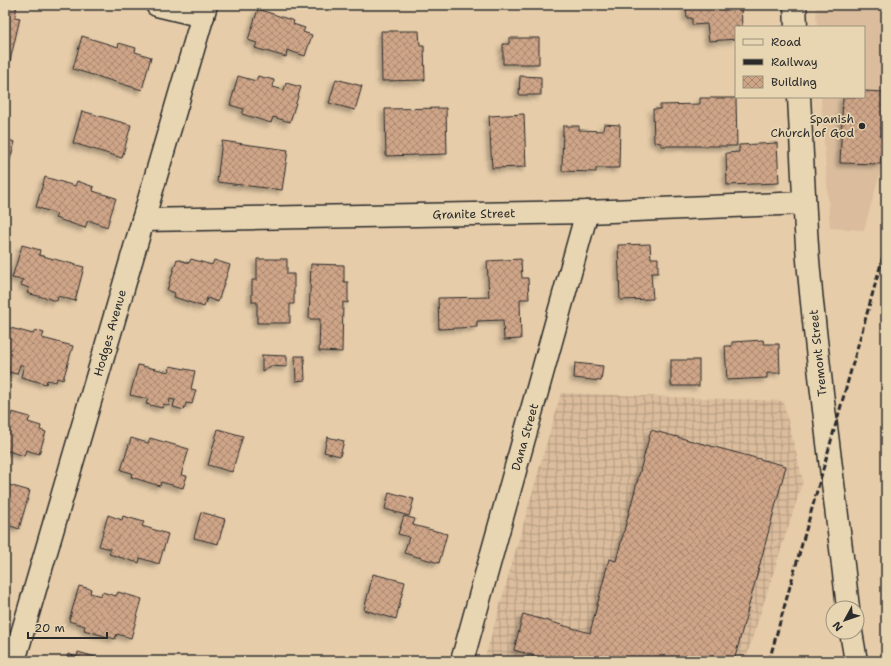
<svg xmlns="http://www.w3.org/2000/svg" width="891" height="666" font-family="'Shantell Sans',sans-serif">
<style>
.built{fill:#dbbd9d}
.industrial{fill:url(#industrial-grid)}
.building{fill:url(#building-cross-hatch);stroke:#2b2b2b;filter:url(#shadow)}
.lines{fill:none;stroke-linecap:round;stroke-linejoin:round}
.minor-casing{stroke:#2b2b2b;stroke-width:25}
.secondary-casing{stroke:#2b2b2b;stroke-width:25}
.minor{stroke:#e8d6b3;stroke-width:22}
.secondary{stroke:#e8d6b3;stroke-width:22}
.rail{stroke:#2b2b2b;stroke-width:3;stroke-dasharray:6 3;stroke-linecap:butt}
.poi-dot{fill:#2b2b2b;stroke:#e8d6b3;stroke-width:1.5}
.labels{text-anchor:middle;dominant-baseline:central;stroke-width:3.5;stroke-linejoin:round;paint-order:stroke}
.poi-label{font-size:12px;fill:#2b2b2b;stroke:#e8d6b3;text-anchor:end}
.street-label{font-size:12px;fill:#2b2b2b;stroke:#e8d6b3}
</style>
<defs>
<pattern id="industrial-grid" width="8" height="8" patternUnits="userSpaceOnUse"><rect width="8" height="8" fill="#dbbd9d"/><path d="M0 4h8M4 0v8" fill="none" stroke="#b29a80"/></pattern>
<pattern id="building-cross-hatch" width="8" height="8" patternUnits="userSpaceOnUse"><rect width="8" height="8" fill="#cfa588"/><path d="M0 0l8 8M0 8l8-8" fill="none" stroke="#a8876f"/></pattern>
<filter id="shadow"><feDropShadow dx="-3.5" dy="3.5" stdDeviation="2" flood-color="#0004"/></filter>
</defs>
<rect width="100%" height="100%" fill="#e6cca9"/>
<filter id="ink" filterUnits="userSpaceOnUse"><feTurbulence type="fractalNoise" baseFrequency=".025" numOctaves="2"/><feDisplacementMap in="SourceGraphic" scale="8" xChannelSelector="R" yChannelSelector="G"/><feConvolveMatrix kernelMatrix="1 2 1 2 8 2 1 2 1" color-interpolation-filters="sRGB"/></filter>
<g filter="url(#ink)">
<path class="built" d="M816,5h70v146l-22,79 -34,-2 -9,-131h43v-70h-47z"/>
<path class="industrial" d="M561,393l222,8 20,80 -58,180h-261z"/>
<g class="building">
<path d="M5,5h12l-2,12 5,1 -10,43 -5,-1z"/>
<path d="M686,5h55l1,22h-6v12l-27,2 -2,-17 -15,1v-7h-5z"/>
<path d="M258,9l36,12 -1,3 12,4 -2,4 9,3 -7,21 -18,-6 -1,7 -31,-9 2,-5 -9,-3z"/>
<path d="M381,31h38l1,15h4l1,34 -43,1z"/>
<path d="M82,36l36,11 1,-4 17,5 -1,4 16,5 -9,33 -69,-21z"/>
<path d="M509,38h30v26h-36v-20h6z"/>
<path d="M238,76l18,5 2,-5 16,4 -1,7 11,3 2,-7 15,4 -11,35 -17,-5 -2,6 -29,-9 2,-5 -14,-4z"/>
<path d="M520,76l21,1v18h-22z"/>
<path d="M336,79l26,7 -7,24 -26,-7z"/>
<path d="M864,91l20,1 -3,72 -41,-1 3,-66h21z"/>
<path d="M700,98h36l1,48h-76v-3l-7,-1 -1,-33h7v-4l40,-1z"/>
<path d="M446,108l1,46 -61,2 -1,-47z"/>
<path d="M82,111l49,14 -9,33 -49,-15z"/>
<path d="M524,114l2,53 -34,1 -3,-52z"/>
<path d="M604,124l16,1 -1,43h-23v4l-34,-1 1,-45h16v4l24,1z"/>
<path d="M5,139l10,3 -10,35z"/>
<path d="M222,141l66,9 -6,40 -65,-8z"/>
<path d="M777,143l2,40 -52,2 -1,-32 13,-1v-7z"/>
<path d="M45,177l30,9 2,-5 17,6 -1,4 23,7 -9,29 -19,-7 -3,8 -30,-10 2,-4 -21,-7z"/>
<path d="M650,244l1,14h7v15h-7l2,26 -33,1 -2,-55z"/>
<path d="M22,245l18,5 -1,5 45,12 -9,34 -17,-5 -1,5 -30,-8 2,-5 -8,-3 2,-5 -11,-2z"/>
<path d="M177,259l12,4 2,-4 21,6 2,-5 16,5 -12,37 -11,-4 -3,9 -30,-10 1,-4 -8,-3z"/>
<path d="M257,259h30v15h7v30h-4v19h-33v-21h-5v-22h5z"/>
<path d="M521,259l1,19h6l1,21h-9l1,40 -17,1 -1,-20 -26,1v6l-38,2 -1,-31 51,-1 -2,-36z"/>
<path d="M311,264l33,1v17h4v21l-5,-1 -1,50 -23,-1 1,-32h-11z"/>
<path d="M5,321l4,1 -2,5 26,7 2,-4 9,3 -2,5 31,8 -10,34 -6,-2 -1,4 -9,-2 -1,4 -25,-7 3,-12h-4l-3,9 -9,-2 1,-5 -4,-2z"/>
<path d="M763,340l1,4h15l1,29h-13v5l-40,2 -2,-34h7v-4z"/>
<path d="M262,355l25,1v11l-16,-1 -9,5z"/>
<path d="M295,356h9l1,24 -9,1z"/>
<rect x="671" y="360" width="28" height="26"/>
<path d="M575,363l28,3 -2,15 -27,-3z"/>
<path d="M138,365l31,7 1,-6 25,5 -4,18 5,1 -4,14 -6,-1 -2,7 -11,-3 2,-7 -5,-1 -1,7 -6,-2 -1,4 -16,-4 2,-5 -18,-4z"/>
<path d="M12,412l18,5 -2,5 13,4 -1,4 6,2 -7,22 -13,-4 -2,6 -19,-6v-36l6,2z"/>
<path d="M218,429l25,7 -11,36 -24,-7z"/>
<path d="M651,430l135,36 -52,195h-181l-39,-11 9,-36 67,19 19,-74 7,2z"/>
<path d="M327,437l17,4 -4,15 -16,-4z"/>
<path d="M131,438l17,5 2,-5 39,11 -8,26 6,1 -4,12 -22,-6 -1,4 -29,-9 1,-4 -11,-3z"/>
<path d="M9,485l21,6 -11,38 -14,-5v-35l3,1z"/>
<path d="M389,492l25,7 -5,17 -24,-7z"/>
<path d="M201,512l24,7 -7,25 -24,-6z"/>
<path d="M108,515l14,5 1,-4 21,6 -2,4 26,8 -9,30 -19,-6 -1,5 -30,-9 2,-5 -12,-3z"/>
<path d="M404,516l11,3 -2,6 34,9 -8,29 -35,-10 5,-16 -11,-3z"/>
<path d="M373,574l32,8 -9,37 -32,-9z"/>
<path d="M79,586l12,3 -1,4 11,3 1,-4 14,4 2,-4 24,7 -11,39 -14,-4 -2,5 -31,-9 1,-4 -16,-5z"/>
<path d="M78,652l28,8v1h-40l2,-7 9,3z"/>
</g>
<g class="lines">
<defs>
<g id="minor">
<path d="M157,5l46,11"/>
<path d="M143,220l444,-8 217,-9"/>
<path d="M14,661l192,-656"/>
<path d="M462,661l125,-449"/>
</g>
<g id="secondary">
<path d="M795,5l1,22"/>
<path d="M799,97c3,54 5,109 9,163 10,116 27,232 40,348"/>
<path d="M851,632l5,29"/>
</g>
</defs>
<use href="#minor" class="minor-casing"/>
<use href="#secondary" class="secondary-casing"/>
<use href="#minor" class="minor"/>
<use href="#secondary" class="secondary"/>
<path class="rail" d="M769,661l117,-415"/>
</g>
</g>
<circle class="poi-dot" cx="862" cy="126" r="4"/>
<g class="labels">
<g class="poi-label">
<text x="854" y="119">Spanish<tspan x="854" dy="14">Church of God</tspan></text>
</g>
<g class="street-label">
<text transform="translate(474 214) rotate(-1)">Granite Street</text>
<text transform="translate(110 333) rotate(-74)">Hodges Avenue</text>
<text transform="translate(818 353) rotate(-96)">Tremont Street</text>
<text transform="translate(525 437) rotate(-74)">Dana Street</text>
</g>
</g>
<rect width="891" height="666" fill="none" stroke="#e8d6b3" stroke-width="20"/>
<rect x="10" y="10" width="871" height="646" fill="none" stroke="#2b2b2b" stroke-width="1.5" filter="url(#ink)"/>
<rect x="735" y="26" width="130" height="72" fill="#e8d6b3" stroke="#9c927d"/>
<rect x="743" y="39" width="20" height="6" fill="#e8d6b3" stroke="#9c927d"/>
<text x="771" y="46" font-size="12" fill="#2b2b2b">Road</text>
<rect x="743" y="59" width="20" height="6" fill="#2b2b2b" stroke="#9c927d"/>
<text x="771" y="66" font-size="12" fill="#2b2b2b">Railway</text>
<rect x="743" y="76" width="20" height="12" fill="url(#building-cross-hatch)" stroke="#9c927d"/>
<text x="771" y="86" font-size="12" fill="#2b2b2b">Building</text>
<g transform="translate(845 620) rotate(230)"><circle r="19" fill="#e8d6b3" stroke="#9c927d"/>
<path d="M0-3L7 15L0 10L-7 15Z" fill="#2b2b2b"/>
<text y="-6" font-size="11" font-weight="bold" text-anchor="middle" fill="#2b2b2b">N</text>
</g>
<path d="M28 632v6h79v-6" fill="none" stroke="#2b2b2b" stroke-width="2"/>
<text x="34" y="632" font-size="12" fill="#2b2b2b" stroke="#e8d6b3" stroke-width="3" paint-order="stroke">20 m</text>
</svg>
